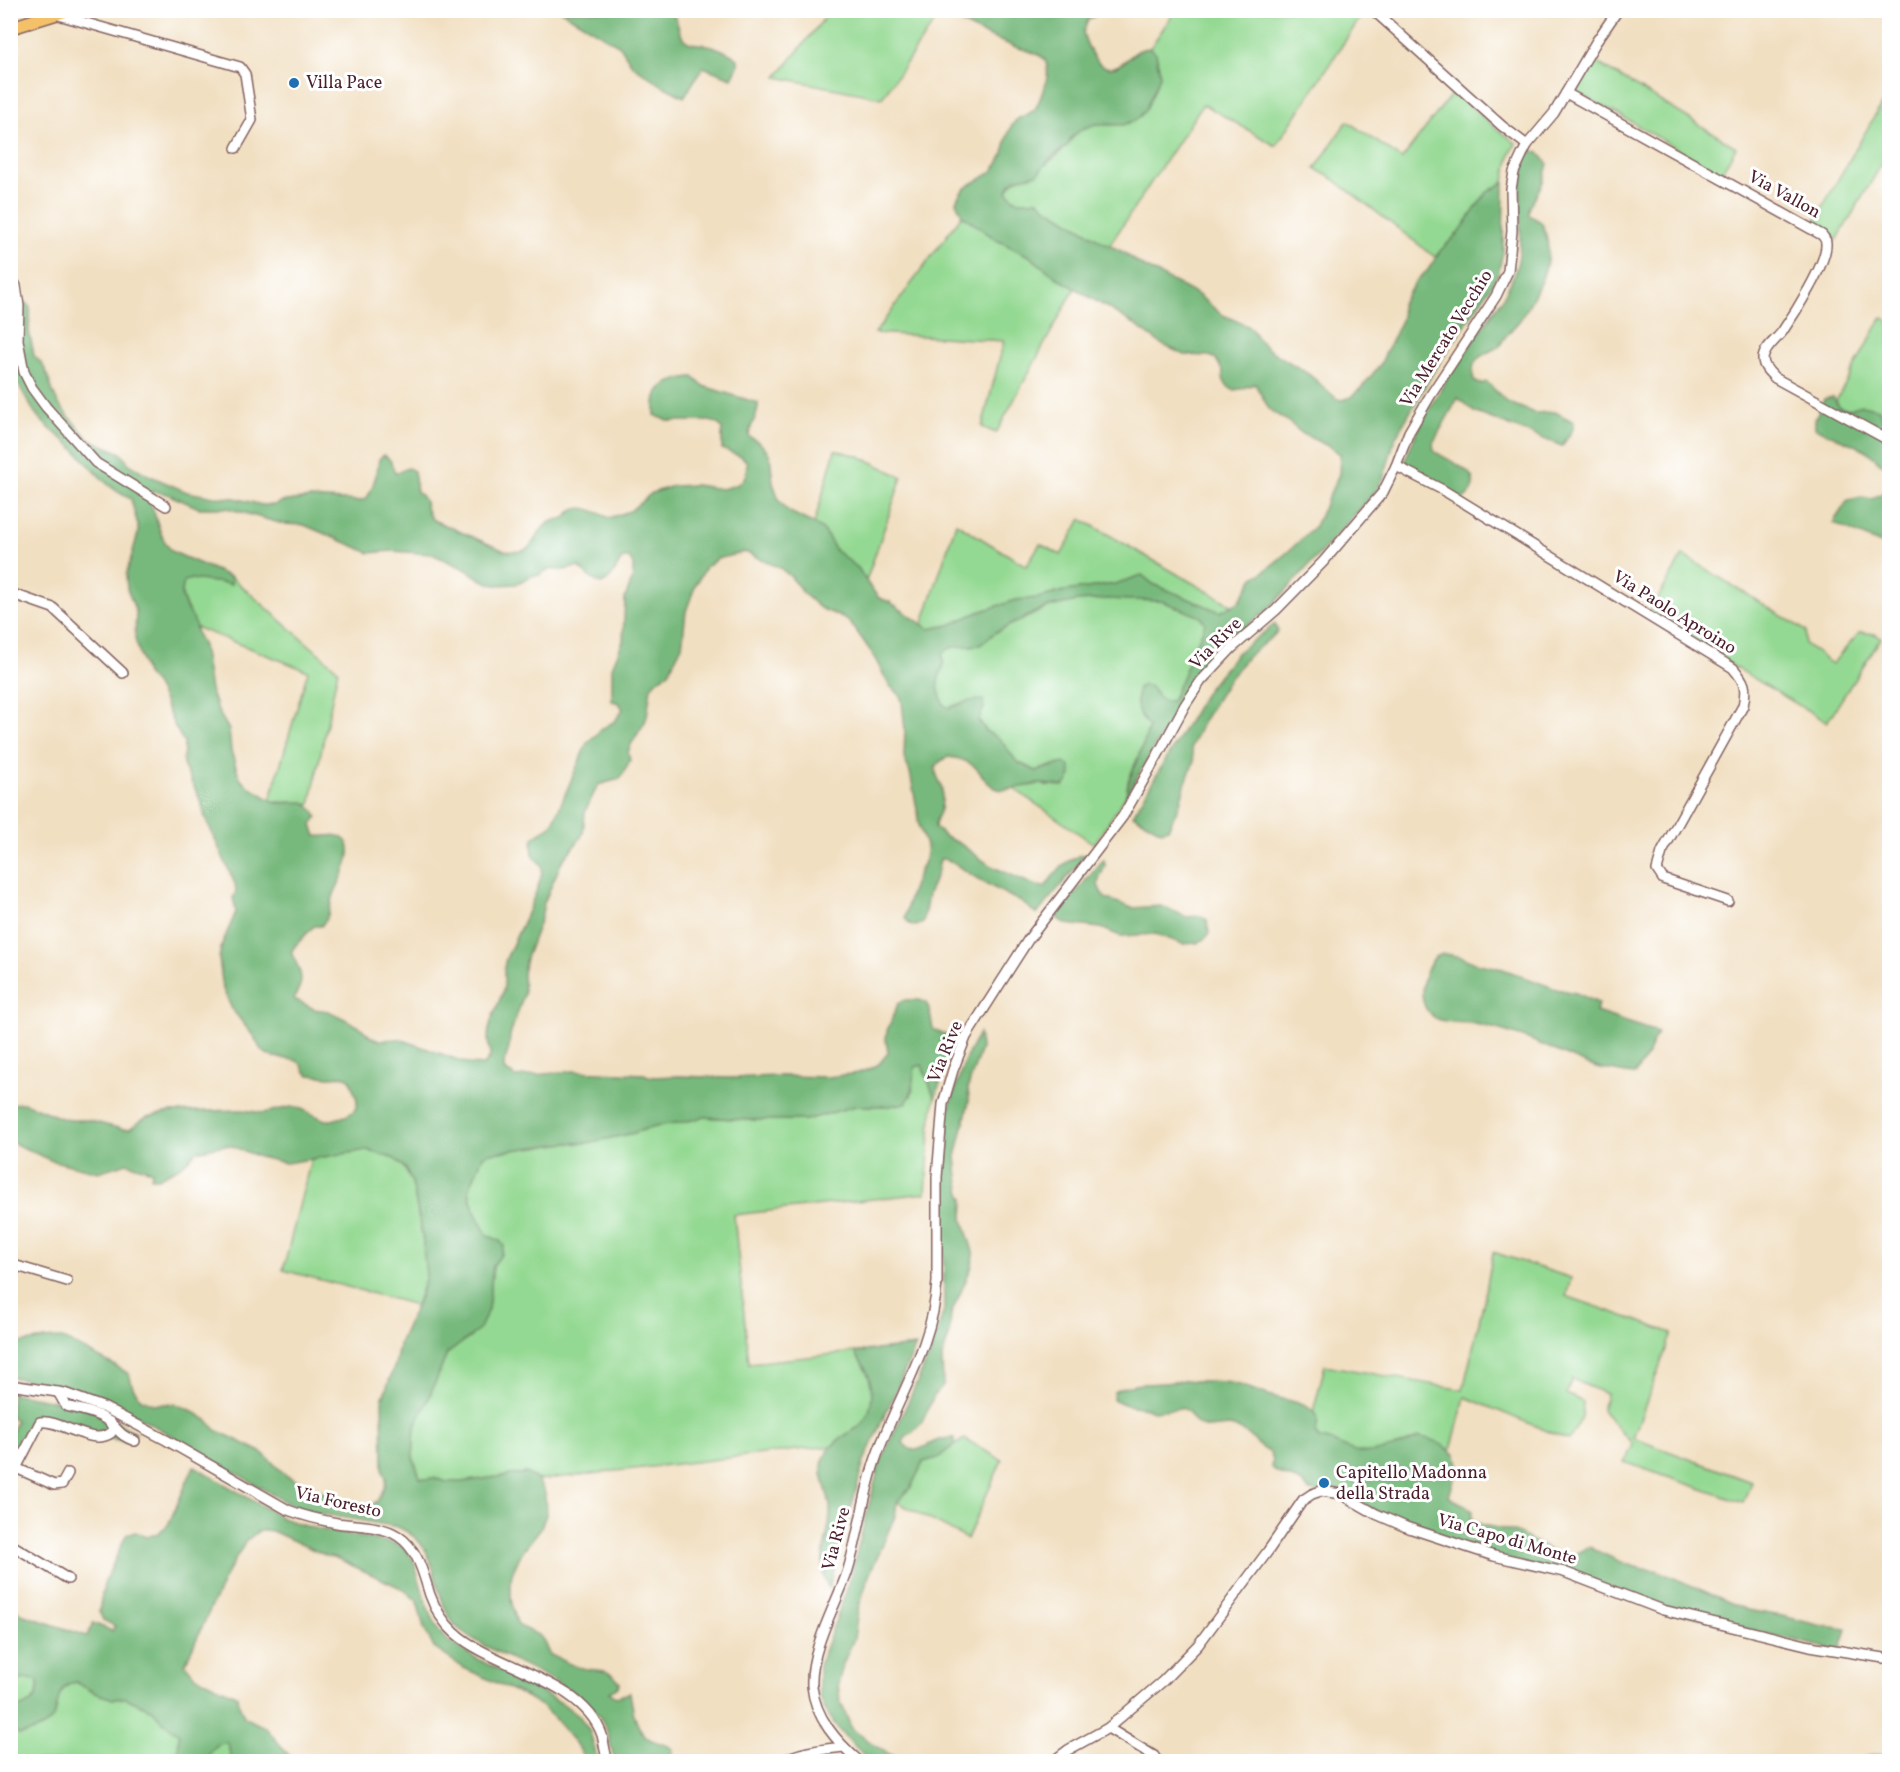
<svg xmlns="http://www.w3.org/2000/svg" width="1900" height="1772" font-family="Vollkorn,serif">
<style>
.green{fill:#94d993;stroke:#6f7c5f;stroke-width:1.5}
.forest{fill:#77b97d;stroke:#606c54;stroke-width:1.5;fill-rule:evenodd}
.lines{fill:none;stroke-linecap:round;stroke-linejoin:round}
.minor-casing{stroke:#846260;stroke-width:12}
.major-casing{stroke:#846260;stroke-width:15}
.minor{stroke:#fff;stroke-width:9}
.major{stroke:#f4c16a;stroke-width:12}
.poi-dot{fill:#1f6fb2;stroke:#fff;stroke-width:2}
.labels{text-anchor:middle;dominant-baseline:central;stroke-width:6;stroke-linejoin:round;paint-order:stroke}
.poi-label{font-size:18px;fill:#4a1f2b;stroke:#fff;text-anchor:start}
.street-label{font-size:18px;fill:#4a1f2b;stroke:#fff}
</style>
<rect width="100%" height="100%" fill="#fff"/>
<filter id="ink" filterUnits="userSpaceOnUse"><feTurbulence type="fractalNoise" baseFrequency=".0167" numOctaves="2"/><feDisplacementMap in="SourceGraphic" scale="12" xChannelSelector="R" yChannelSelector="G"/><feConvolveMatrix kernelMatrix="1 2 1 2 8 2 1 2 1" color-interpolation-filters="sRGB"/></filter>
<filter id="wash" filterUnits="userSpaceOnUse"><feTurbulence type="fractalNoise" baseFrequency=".008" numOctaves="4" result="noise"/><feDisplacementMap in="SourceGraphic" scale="24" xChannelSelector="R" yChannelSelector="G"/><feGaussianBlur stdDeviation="1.35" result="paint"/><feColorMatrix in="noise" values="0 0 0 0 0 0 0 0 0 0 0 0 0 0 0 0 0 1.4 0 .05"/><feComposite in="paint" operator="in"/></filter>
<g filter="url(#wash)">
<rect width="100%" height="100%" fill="#f1dfc1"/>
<g class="green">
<path d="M1357,10l5,5 -86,131 -73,-42 -94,142 -64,-39 -7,-7c-14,1 -21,5 -31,-9 9,-18 15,-11 29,-17 2,-1 6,-5 7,-7 8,-7 17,-13 24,-21 5,-6 7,-13 15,-17 9,-5 16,-4 26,-4 36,1 38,-15 49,-43 4,-11 2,-26 -7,-34l25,-37z"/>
<path d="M830,11v-1l112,1 -60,87 -105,-21z"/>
<path d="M1594,61l142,86 -15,27 -100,-58 -45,-24z"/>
<path d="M1889,91v66l-2,-2 -50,85 -25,-15z"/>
<path d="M1453,92l43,36 20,15 -6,12 -6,27 -18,11 -25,37 -26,27 -103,-79 -17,-9 32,-48 55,38z"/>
<path d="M962,215l35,25 32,16 27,21 19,11 -79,145 -14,-6 22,-86 -129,-8z"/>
<path d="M1882,317l7,4v107l-7,-10 -20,-13 -12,4 -11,-2 -3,-6z"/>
<path d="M835,450l24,6 43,21 -36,104 -8,-13 -22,-17 -11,-19 -11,-8z"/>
<path d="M1081,519l152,87 -13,6 -67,-28 -11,-9 -27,9 -50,7 -27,7 -22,2 -40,13 -26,12 -21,4 -7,-3 34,-103 70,43 14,-22 21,11z"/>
<path d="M1683,555l123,76 -1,13 27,20 28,-32 15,2 6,4 -54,84 -179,-107z"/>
<path d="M231,577l107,93 -28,135c-14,-7 -27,1 -40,-5l38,-129 -113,-44c-4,-20 -18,-23 -11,-46l7,-2 40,5z"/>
<path d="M1107,599l55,2 39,16 5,6 -34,78 -7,1 -7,-3 -2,-7 -18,-4c-2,19 -2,24 11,39l-4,14 -17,40 -2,15 -32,48 -81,-56 29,-4 7,2 19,-5 3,-6 -1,-8 -13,-3 -21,7 -19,-9 -17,-22 -13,-8 -9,-12 6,-12 -23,-5 -13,5 -5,-4c-2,-6 -5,-14 -5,-20 -1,-11 9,-14 4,-29l4,-6 6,-2 28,-2 16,-13 53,-25 28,-6z"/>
<path d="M922,1065l13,33 -4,20 -5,75 -192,22 15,148 106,-11c4,7 9,14 12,21 8,18 7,44 -12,56 -8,6 -16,9 -23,17l-294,34 -12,-7 -65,9h-14l-13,-4 -7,1 -7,-1 -7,-21 2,-31 13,-26 19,-46 10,-9 13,-7 18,-29 5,-43 9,-13 -2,-12 -13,-6 -13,-25 -4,-14 -1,-7 14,-34 7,-2 76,-10h21l47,-10 21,-7 28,-4 21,-5 43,3h59l49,-14h35l21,-10 2,-7 -2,-8 4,-14z"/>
<path d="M367,1150l28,9 6,4 11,19 12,65 2,29 -10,29 -133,-35 28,-111z"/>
<path d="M1493,1252l78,26 -5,18 106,37 -39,105 118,44 -8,21 -119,-41 9,-17 -31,-35 4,-16 -34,-15 -6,15 17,8 -1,15 -13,23 -104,-43 -14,53 -31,-13c-14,7 -46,19 -60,15 -16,-3 -23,-11 -41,-13l-4,-6 2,-14 -4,-7 12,-47 138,25 22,-94z"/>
<path d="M965,1439l37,21 -35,79 -70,-37 14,-15 13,-26c17,-4 26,-14 41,-22z"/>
<path d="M11,1676l6,4 14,-1 7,2c2,20 -9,23 -24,29l-3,6z"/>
<path d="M76,1682l19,11 18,6 13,-1 26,12 10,11 17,13 -1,27h-167l-1,-40 1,3 44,-9c0,-15 6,-30 21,-33z"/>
<path d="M221,1742h7l3,19 -25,1 4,-11z"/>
</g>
<g class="forest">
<path d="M561,11h109c10,8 6,21 15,29 7,6 18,3 27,6 9,3 18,7 26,13v7l-6,12 -29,-11 -19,30 -21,-11 -31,-21 -12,-19z"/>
<path d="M947,11h155l-14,9 -5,13c5,16 16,45 38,31 11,-7 15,-16 29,-16l6,5 4,23 -14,33 -5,6 -5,5 -13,5 -27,-1 -14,5 -11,9 -3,7 -17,13 -14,16 -21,5 -6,5 -3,7c10,14 17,10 31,9l7,7 58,35 20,10 18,13 57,30 23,19 29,13 8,12 10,10 42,26 27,24 6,1 8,-3 11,-10 18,-22 22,-47 -1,-14 16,-24 11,-10 12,-19 21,-21 25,-37 18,-11 -1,70 -5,22 -9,15 -55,82 -39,67 -11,39 -7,13 -94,104 -18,18 -39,29 -14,16 -18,23 -68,116c3,-24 17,-45 23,-69 -13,-15 -13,-20 -11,-39l6,-3 7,2c7,9 8,15 21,14l31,-72 2,-6 -4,-6 -39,-16 -55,-2 -30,2 -28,6 -13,5 -40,20 -16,13 -27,2 -7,3 -4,5c5,15 -5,18 -4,29 0,6 3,14 5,20l6,4 20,-7 14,-1 1,8 -6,13 9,11 13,7 17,23 19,9 28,-8 6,4c1,9 0,13 -6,19 -8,0 -16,-2 -24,-2 -12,0 -31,8 -42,5 -11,-3 -16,-16 -24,-23 -7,-5 -18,-9 -26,-9 -4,2 -10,5 -12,9 -3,7 5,15 6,23 0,5 0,14 -1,20 -2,7 -6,10 -6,18l10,10 14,6 32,23 45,20 9,1c8,-12 25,-33 41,-32l-49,59 -16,-12 -38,-20 -36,-23h-7l-3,15 -9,20 -5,29 -7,3 -6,-2 -5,-6c2,-12 5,-25 10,-36 3,-9 9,-18 11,-26 3,-15 -10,-27 -8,-42l-8,-42 -6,-14 1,-28 -3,-29 -3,-7 -10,-9 -17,-32 -17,-24 -9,-10 -26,-11 -16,-14 -13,-17 -11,-9 -35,-16 -28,7 -11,8 -10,17 -10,27 -4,35 -14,27 -12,8 -5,6 -4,29 -2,6 -15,24 -2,7 2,7 -7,14 -4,5 -21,6 -13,27 -2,21 -3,6 -18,22 -18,42 -3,15 -15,40 -3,15 1,21 -14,41 -1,13 -5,15v7l12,7 58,-6 70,3 7,3 29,-1 49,2 51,-2 49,1 29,-4 14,-5 7,-4 9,-11 -2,-14 1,-8 11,-27 6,-4h15l6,2 4,6 4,21 12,6 14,1 -9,17 -15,45 -13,-33 -7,2c-3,13 -1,25 -9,36l-16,3h-35l-49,14h-59l-42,-3 -22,5 -28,4 -21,7 -47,10h-21l-76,10 -7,3 -14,33 1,7 4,14 13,25 13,6 4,5 -2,7 -9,13 -5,43 -8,20 -33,25 -19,46 -13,26 -2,31 7,21 7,1 7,-1 13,4h14l65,-9 12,7 7,13 1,22 -6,14 -18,23 -9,19 -2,7v21l5,21 3,6 20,9 4,5 6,14c10,5 21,11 32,14 18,5 25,-3 39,15l-3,5 -8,4 7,5 14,-4c3,16 4,33 17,44 5,6 17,5 26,12l-1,7 -6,4 -51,1c-4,-11 -5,-24 -10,-35 -20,-44 -108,-66 -146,-97 -7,-5 -9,-12 -13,-19 -16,-35 -8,-65 -48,-83l-86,-15 -23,-8 -181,-105 -33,-11 -64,-11v-33c15,-1 31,-6 47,-6 5,-1 63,31 71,36l4,14 8,11 13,5h21l14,5 18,11 9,10 45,22 26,24 59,27 13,3 14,-2 5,-4 7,-14 1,-8 -3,-7 -1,-71 13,-35 5,-24 20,-44 6,-21 -4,-43 -10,-51 -6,-13 -11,-10 -28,-9 -81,13 -27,-6 -27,-11 -7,-1 -28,6 -14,14 -25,13h-7l1,-7 -25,-8 -29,9 -48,-12 -39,-18v-38l13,-1 40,16 7,1h16l35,9h7l18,-12 22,-5 73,-2 21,3 28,-6 8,1 26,12h7l14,-4 7,-4 4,-6v-6l-7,-21 -7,-3 -13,1 -21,-2 -5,-5 -3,-6 -6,-4 -21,-3 -7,-3 -6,-4 -7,-13 -22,-28 -9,-20 -4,-31 3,-14 14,-32 -3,-14 3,-7 -1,-7 -30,-67 -6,-20 -16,-32 1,-22 -11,-20 -11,-26 -7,-13 -9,-10 -11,-35 1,-27 -9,-23 -1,-14 12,-41v-8l-7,-27c-28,-13 -39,-33 -60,-53 -11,-10 -26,-19 -35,-32 -9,-12 -14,-28 -25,-38v-76l6,-2c21,9 11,16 12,33 1,8 4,16 5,25 16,12 14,29 23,45 7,12 18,22 27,33l5,5 32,14 8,11 19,11 39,17 27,5 21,1 27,7h13l5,-3 30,-4 49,3 7,-2c8,-11 11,-26 13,-40l5,-4 6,5 5,13 13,-5 6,3 3,21c13,9 5,18 16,28l72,31c33,4 24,-12 42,-27 5,-4 12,-5 18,-6 12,-18 29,-7 44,0l21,-7 22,-18 21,-7 22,-1 27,4 14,-4 6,-4 4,-6 1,-13 -5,-5 -20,-8v-21l-5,-5 -7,-2h-42l-13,-6c-1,-18 1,-29 19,-34 7,-2 12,-4 19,-4l10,9 55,17c1,12 -8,21 -9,33l12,8 9,11 3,28 4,11 2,6 9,11 26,13 11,8 11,19 22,17 12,19 9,11 11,4 39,27 21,-4 26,-12 40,-13 22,-2 27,-7 50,-7 27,-9 11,9 67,28 19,-10 15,-25 7,-3 28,-23 26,-25 24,-52 1,-20 -12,-8 -25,-12 -17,-14 -12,-7 -5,-4 -14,-25 -15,5 -7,1 -6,-4 -4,-7v-7l-7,-13 -6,-3 -25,-1 -22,-10 -32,-23 -75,-45 -27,-21 -32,-16 -35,-25 -6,-13c7,-20 24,-19 37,-32 14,-14 10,-31 20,-46 5,-9 16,-8 22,-15 3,-4 4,-9 6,-13 4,-10 10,-25 4,-36 -6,-8 -21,-10 -29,-13 -16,-6 -46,-18 -60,-27 -3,-2 -6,-6 -9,-9zM153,491l14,3 32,14h28l56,16 21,1 66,28 22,-2 40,3 33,15 17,11 13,5 21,-1 15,-8 9,-1c8,-8 14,-5 24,-5 5,-1 10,-3 15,-3l10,10 12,7c13,-5 14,-16 22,-26h6l4,6v14l-8,20 -2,43 -11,26v34l7,2 4,6 -8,12 -12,7 -16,15 -35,82c-14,12 -24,6 -18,33 3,2 8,5 8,10 1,17 -28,72 -36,91 -4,10 0,21 -3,32 -5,16 -15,30 -15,48 0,13 7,14 -4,26l-15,-1 -69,-25 -22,1 -7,-3 -11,-10 -19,-10 -13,-6 -14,-2 -20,-10c2,-6 5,-9 6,-14 4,-10 -5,-24 -9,-33l4,-6 19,-20h7l5,-6c4,-9 5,-19 9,-28 5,-12 23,-42 9,-53 -8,-7 -19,-1 -28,-3l-4,-11 5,-8 -3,-6 -10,-9 -28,1 -25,-15 -11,-9 -9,-28 -2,-21 -11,-19 -8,-21 -7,-44 -6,-12 -3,-14 -8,-12 -5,-13 3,-14 7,-2 40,5v-7l-58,-25c-15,-14 -15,-34 -24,-52z"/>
<path d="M1530,150l9,3 9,11 -5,18 -14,27v6c3,2 9,5 12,7 2,3 4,10 5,13 8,29 -10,57 -24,82 -7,11 -17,16 -22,29 -16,9 -32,11 -26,35l6,3 7,-2 20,20 27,11 21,-1 19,10 -1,7 -11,17 -88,-34 -16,-14 -25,45 1,8c17,12 60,24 28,49l-59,-33c19,-59 65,-118 100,-169 7,-14 14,-27 16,-43 5,-39 -6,-67 11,-105z"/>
<path d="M1833,397l6,10 11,2 12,-4 17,4 3,9 7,10v40l-8,-4 -15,-14 -51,-22v-8l9,-21z"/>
<path d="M1889,489l-1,58 -55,-24 15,-23 15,-3 9,2z"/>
<path d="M1275,624l3,8 -31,25 -18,22 -26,42 -12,26 3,14 -8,21 -6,21 -12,26 -7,2 -28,-16 74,-125 30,-37z"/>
<path d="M1104,859l1,7 -6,13 -1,6 3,7 4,6 27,10 29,-2 26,11 14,-1 6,4 2,13 -4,6 -8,4 -14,1 -27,-10 -36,2 -19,-8 -35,-4 -11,-7z"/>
<path d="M1445,954l16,3 14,6 28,6 53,20 20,4 22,10 -2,9 61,20 -10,24 -12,18c-12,0 -22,-5 -35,-5 -26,-9 -51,-22 -77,-32 -15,-5 -32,-10 -48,-13 -14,-3 -34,1 -45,-10 -11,-11 -9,-30 -3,-43 4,-10 7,-16 18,-17z"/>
<path d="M979,1033l2,15 -13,39 1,14 -13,56 2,21 3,15 3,6 -1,21 11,35 -3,14 -20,45 -2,22 -7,21 1,29 -9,10 -12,26 -9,10 -7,4 -3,7c11,13 18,5 31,-1 6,-3 13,-4 20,-4v7l-16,13 -15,4 -12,25 -14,15 -2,14 -27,62 -10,32 -4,28 -11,26 -5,21 2,15 11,27 5,5 29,20 19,9 -33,1 -32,-32 -15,-22 -5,-14v-28l29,-80 31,-120 53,-117 12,-39 -1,-140 4,-49 2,-13 16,-48z"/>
<path d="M916,1346l-52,115 -35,127c-16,-27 3,-51 1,-81 -1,-16 -13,-33 -6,-49 7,-14 18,-21 30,-28 20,-11 21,-40 13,-58 -3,-7 -9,-13 -12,-20z"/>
<path d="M1184,1380c17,2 35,0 51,4 13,3 26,9 40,13 18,5 52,8 40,36l4,6c18,2 25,10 40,13 15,4 47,-8 60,-15 14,1 27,9 37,18l3,14 -6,13 -4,15 18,9 5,5 -1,7c12,11 25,8 40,13 18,6 34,18 52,25l7,1 19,-10c17,8 49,25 67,23l91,40 35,6 36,9 29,4 -7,22 -157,-37 -260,-81 -77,-36 -36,-6 -9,-9 -25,-10 -5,-6 2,-6 -2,-7 -12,-7 -10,-11 -13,-7 -6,-2 -22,2 -7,-2 -6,-4 -7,-11 -7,-3 -28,3 -7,-3 -20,-3 -13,-6 1,-7c22,-13 46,-5 70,-12z"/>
<path d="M11,1393l61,11 29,9 35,20 -5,9 -75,-12 -24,-10 -21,53v-39l5,-14 -5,-3z"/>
<path d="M194,1466l88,52 26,9 85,16 10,4 10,12 14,47 12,25 10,11 25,15 89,47 17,13 10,15 8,29h-13l-6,-13 -24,-29 -15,-14 -13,-8 -63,-29 -30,-20 -10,-20 -7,-27 -14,-12 -69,-32 -7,-1 -55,-25 -7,-1 -8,2 -11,9 -18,30 -43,93 10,12 43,20 1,9 6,13 20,9 29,34h-63l-3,-19c-13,1 -17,8 -22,19h-28l1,-27 -17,-13 -9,-11 -27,-12 -13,1 -18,-6 -19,-11c-24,5 -14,24 -24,37 -6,10 -23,14 -33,16l-5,-4 -3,-15 2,-6c16,-6 28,-9 25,-29l-7,-2 -14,1 -6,-4 -1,-75 11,13 66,22 6,-13 19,8 3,-5 -12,-6 -4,-9 5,-27 22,-49 9,-3 12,5 9,-3 12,-9z"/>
<path d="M1881,1754h8v7h-68l11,-3c13,8 34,-2 49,-4z"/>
</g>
</g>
<g filter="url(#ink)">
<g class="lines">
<defs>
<g id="minor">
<path d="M1373,10l129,116 25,19"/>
<path d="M55,14l185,53 5,7 7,46 -16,28"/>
<path d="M1566,93l256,142c2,3 4,4 4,8 2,19 -33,73 -44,89 -6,8 -18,16 -19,27 0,8 7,14 12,19l115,63"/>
<path d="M10,275l6,11 3,20 -1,34 6,32 8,16 14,19 50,56 70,43"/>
<path d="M1396,466l47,24 290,178c12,14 14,19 10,38l-81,146 -5,18 6,9 65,22"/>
<path d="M10,593l43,15 70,65"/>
<path d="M10,1264l57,17"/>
<path d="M10,1385l54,8 41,15 61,32 122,70c16,6 32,10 49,13 19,3 44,2 61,13 21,14 25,38 32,59 5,14 14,28 25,38 39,35 128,47 147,102 2,8 3,18 6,27"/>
<path d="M58,1392l8,14c14,4 30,6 42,15 12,9 10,14 27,20"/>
<path d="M16,1468l38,17 8,-1 6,-11"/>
<path d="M10,1480l30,-58c21,-3 51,25 71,11l2,-4 -3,-7"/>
<path d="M10,1544l58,35"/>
<path d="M1108,1728l46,28 4,6"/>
<path d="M783,1762c14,-11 44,-13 61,-15"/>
<path d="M860,1762c-23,-20 -45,-44 -48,-76 -2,-36 23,-79 35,-113 12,-38 16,-78 29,-115 21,-61 57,-110 61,-176v-105l6,-73 10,-34 13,-33 62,-97 95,-124 37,-65 25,-46 16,-24 31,-33 44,-38 47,-48 60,-70 13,-26 13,-34 21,-36 66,-100 12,-25 4,-40 -1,-42 3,-17 8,-17 5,-10 27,-32 42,-71 22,-32"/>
<path d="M1052,1762l16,-12 40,-22 55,-47 35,-36 70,-94 35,-51 9,-6 9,-3 20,3 35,20 30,13 88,29 70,16 99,38 147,36 80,13"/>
</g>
<path id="major" d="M10,28l58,-18"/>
</defs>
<use href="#minor" class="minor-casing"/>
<use href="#major" class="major-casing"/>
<use href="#minor" class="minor"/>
<use href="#major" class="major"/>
</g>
</g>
<g class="poi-dot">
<circle cx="294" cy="83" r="6"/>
<circle cx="1324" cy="1483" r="6"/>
</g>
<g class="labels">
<g class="poi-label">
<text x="306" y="83">Villa Pace</text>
<text x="1336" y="1473">Capitello Madonna<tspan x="1336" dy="21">della Strada</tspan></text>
</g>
<g class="street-label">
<text transform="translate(1784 195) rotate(29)">Via Vallon</text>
<text transform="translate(1447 339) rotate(-58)">Via Mercato Vecchio</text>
<text transform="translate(1674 613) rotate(32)">Via Paolo Aproino</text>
<text transform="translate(1216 644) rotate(-45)">Via Rive</text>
<text transform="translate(946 1052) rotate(-68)">Via Rive</text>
<text transform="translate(338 1503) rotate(13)">Via Foresto</text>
<text transform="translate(837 1539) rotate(-75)">Via Rive</text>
<text transform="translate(1507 1540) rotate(16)">Via Capo di Monte</text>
</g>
</g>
<rect width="1900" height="1772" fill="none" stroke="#fff" stroke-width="36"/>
</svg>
